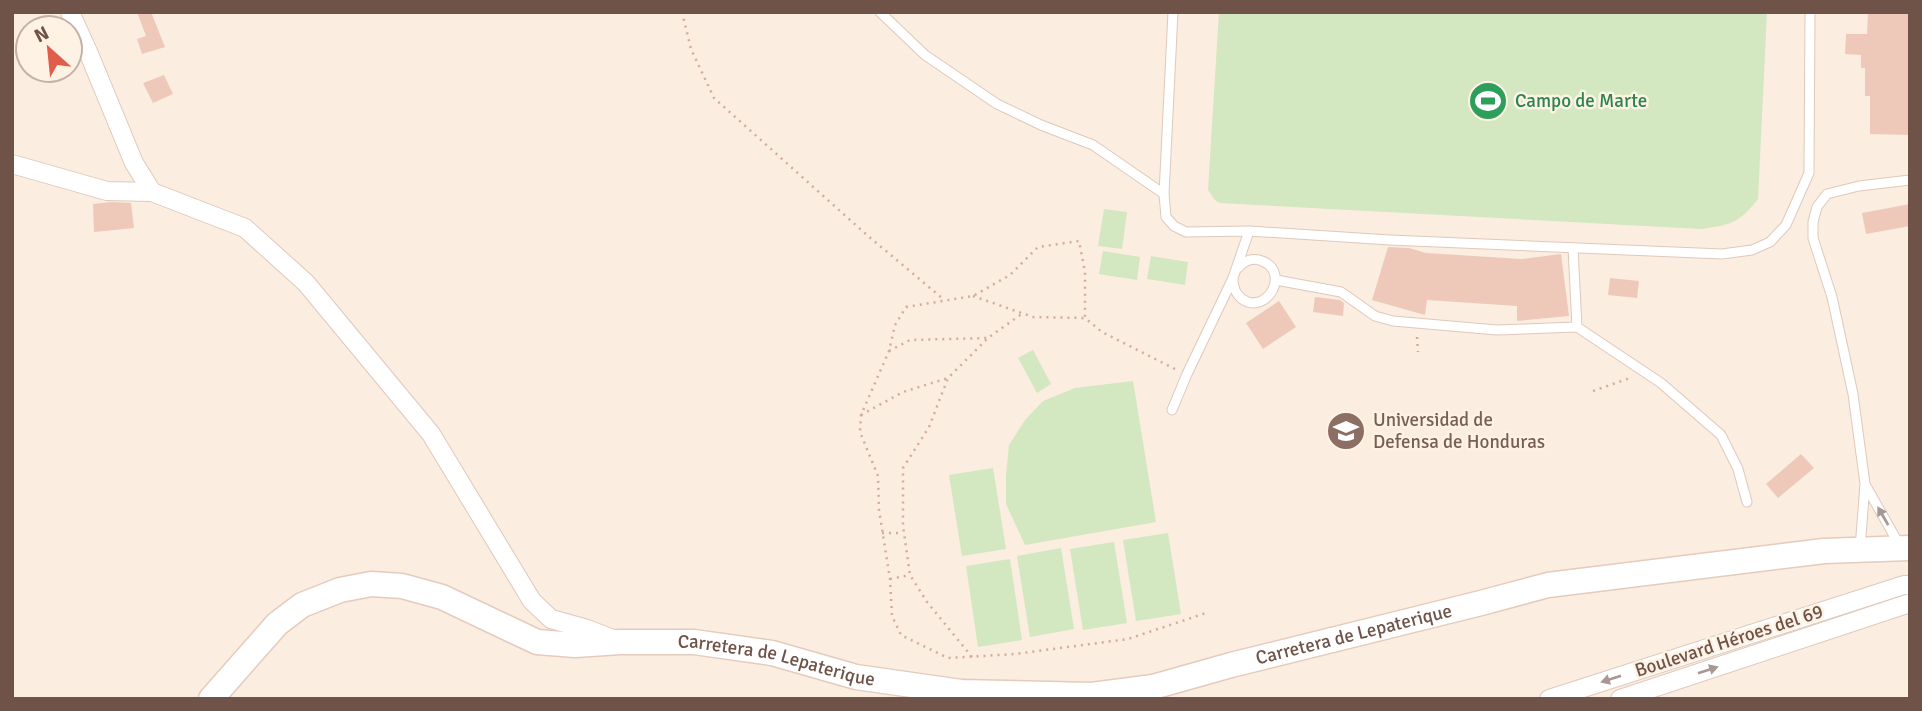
<svg xmlns="http://www.w3.org/2000/svg" width="1922" height="711" font-family="Signika,sans-serif">
<style>
.green{fill:#d3e7c0}
.building{fill:#eec9b9}
.lines{fill:none;stroke-linecap:round;stroke-linejoin:round}
.lane-casing{stroke:#dec9bc;stroke-width:11}
.street-casing{stroke:#dec9bc;stroke-width:20}
.secondary-casing{stroke:#e4cbbd;stroke-width:27}
.path{stroke:#d3ac9d;stroke-width:2.5;stroke-dasharray:2 5;stroke-linecap:butt}
.lane{stroke:#fff;stroke-width:9}
.street{stroke:#fff;stroke-width:18}
.secondary{stroke:#fff;stroke-width:24}
.oneway{fill:#a99892}
.labels{text-anchor:middle;dominant-baseline:central;stroke-width:5;stroke-linejoin:round;paint-order:stroke}
.leisure-label{font-size:19px;fill:#27864d;stroke:#fef2e5;text-anchor:start}
.education-label{font-size:19px;fill:#785e54;stroke:#fef2e5;text-anchor:start}
.street-label{font-size:19px;fill:#6f5349;stroke:#fef2e5}
</style>
<rect width="100%" height="100%" fill="#fbede0"/>
<g class="green">
<path d="M1219,12h548l-9,187c-19,24 -27,26 -57,30l-481,-26 -5,-3 -7,-10z"/>
<path d="M1104,209l23,3 -5,37 -24,-3z"/>
<path d="M1103,251l37,6 -3,23 -38,-6z"/>
<path d="M1151,256l37,6 -3,23 -38,-6z"/>
<path d="M1033,350l18,34 -14,9 -19,-35z"/>
<path d="M1133,381l23,141 -131,23 -19,-41v-28l3,-31 16,-25 18,-19 32,-13z"/>
<path d="M993,468l13,81 -44,7 -13,-81z"/>
<path d="M1168,533l13,81 -45,7 -13,-81z"/>
<path d="M1114,542l13,81 -44,7 -13,-81z"/>
<path d="M1061,548l13,81 -44,8 -13,-81z"/>
<path d="M1010,559l12,81 -44,7 -12,-81z"/>
</g>
<g class="building">
<path d="M137,12h14l14,35 -23,7 -5,-15 9,-3z"/>
<path d="M1868,12h42v123l-40,-1v-38h-5v-28h-4v-13l-16,-1 1,-20h21z"/>
<path d="M164,75l9,19 -20,9 -10,-20z"/>
<path d="M111,202l20,1 3,25 -40,4 -1,-28z"/>
<path d="M1910,204v22l-44,8 -4,-21z"/>
<path d="M1388,247l21,1 17,5 95,6 40,-5 8,62 -52,5v-15l-90,-6 -2,15 -53,-15z"/>
<path d="M1610,278l29,3 -2,17 -29,-3z"/>
<path d="M1315,297l25,3 4,3 -1,13 -30,-4z"/>
<path d="M1279,301l17,26 -33,22 -17,-26z"/>
<path d="M1801,454l13,14 -36,30 -12,-14z"/>
</g>
<g class="lines">
<defs>
<g id="lane">
<path d="M880,12l45,43 72,49 44,21 52,20 71,49"/>
<path d="M1173,12l-9,182 2,23 8,9 12,6 63,-1 141,9 332,14 30,-4 18,-8 16,-17 23,-52 1,-161"/>
<path d="M1573,248l4,79 84,56 60,52 17,34 9,33"/>
<path d="M1233,280c0,8 3,14 9,19 25,17 49,-27 20,-38 -9,-4 -18,0 -24,7"/>
<path d="M1276,280l65,12 34,24 18,5 104,9 80,-3"/>
<path d="M1172,410l15,-36 46,-96 16,-47"/>
<path d="M1866,486l34,60"/>
<path d="M1860,549l5,-65 -12,-90 -21,-97 -19,-59v-16l4,-15 10,-13 32,-8 51,-6"/>
</g>
<g id="street">
<path d="M70,12l19,42 45,109 18,29 93,36 61,55 125,151 101,167 19,18 36,10 26,10"/>
<path d="M12,164l95,27 45,1"/>
<path d="M1549,699l355,-114h6"/>
<path d="M1620,699l290,-96"/>
</g>
<g id="secondary">
<path id="s1" d="M211,699l66,-75 25,-19 38,-15 31,-6 31,2 40,11 95,45 38,3 45,-3h74l78,11 84,24 105,15 131,3 61,-8 78,-22 250,-62 67,-18 276,-34 86,-3"/>
</g>
</defs>
<use href="#lane" class="lane-casing"/>
<use href="#street" class="street-casing"/>
<use href="#secondary" class="secondary-casing"/>
<g class="path">
<path d="M682,12l9,37 23,49 154,138 74,62"/>
<path d="M973,296l60,21 52,1"/>
<path d="M1417,337l1,15"/>
<path d="M889,351l21,-11 78,-2"/>
<path d="M1175,369l-73,-37 -17,-14v-46l-6,-31 -41,6 -28,28 -37,21 -67,11 -11,18 -6,26 -28,64 -1,17 18,44 1,34 11,69 2,37 9,19 47,23 67,-4 113,-15 81,-27"/>
<path d="M1593,391l37,-13"/>
<path d="M861,415l42,-23 45,-14"/>
<path d="M882,533h21"/>
<path d="M890,579l20,-4"/>
<path d="M972,657l-45,-55 -17,-27 -7,-49v-58l26,-41 19,-49 40,-40 35,-25"/>
</g>
<use href="#lane" class="lane"/>
<use href="#street" class="street"/>
<use href="#secondary" class="secondary"/>
</g>
<defs><path id="oneway-solid" d="M-6-.8H1V-3.2L6.5 0L1 3.2V.8H-6Z" transform="scale(1.75)"/></defs>
<g class="oneway">
<use href="#oneway-solid" transform="translate(1883 516) rotate(-120)"/>
<use href="#oneway-solid" transform="translate(1708 670) rotate(-18)"/>
<use href="#oneway-solid" transform="translate(1611 679) rotate(162)"/>
</g>
<defs>
<symbol id="stadium-disc" viewBox="-11 -11 22 22"><circle r="9.5" fill="#2e9e5b" stroke="#fef2e5"/><path d="M0-5a6.5 5 0 1 0 0 10a6.5 5 0 1 0 0-10ZM-3.5-1.8h7v3.6h-7Z" fill="#fff"/></symbol>
<symbol id="university-disc" viewBox="-11 -11 22 22"><circle r="9.5" fill="#8d6e63" stroke="#fef2e5"/><path d="M0-5L7-2L0 1L-7-2ZM-4 1L0 2.5L4 1V4Q0 6-4 4Z" fill="#fff"/></symbol>
</defs>
<g fill-rule="evenodd">
<use href="#stadium-disc" x="1466" y="79" width="44" height="44"/>
<use href="#university-disc" x="1324" y="409" width="44" height="44"/>
</g>
<g class="labels">
<g class="leisure-label">
<text x="1515" y="101">Campo de Marte</text>
</g>
<g class="education-label">
<text x="1373" y="420">Universidad de<tspan x="1373" dy="22">Defensa de Honduras</tspan></text>
</g>
<g class="street-label">
<text stroke="none"><textPath href="#s1" startOffset="1211">Carretera de Lepaterique</textPath></text>
<text transform="translate(1729 641) rotate(-18)">Boulevard Héroes del 69</text>
<text stroke="none"><textPath href="#s1" startOffset="623">Carretera de Lepaterique</textPath></text>
</g>
</g>
<rect width="1922" height="711" fill="none" stroke="#6f5349" stroke-width="28"/>
<g transform="translate(49 49) rotate(333)"><circle r="33" fill="#fef2e5" stroke="#c5b2a7" stroke-width="2"/>
<path d="M0-5L12 26L0 18L-12 26Z" fill="#df5d4a"/>
<text y="-10" font-size="19" font-weight="bold" text-anchor="middle" fill="#6f5349">N</text>
</g>
</svg>
